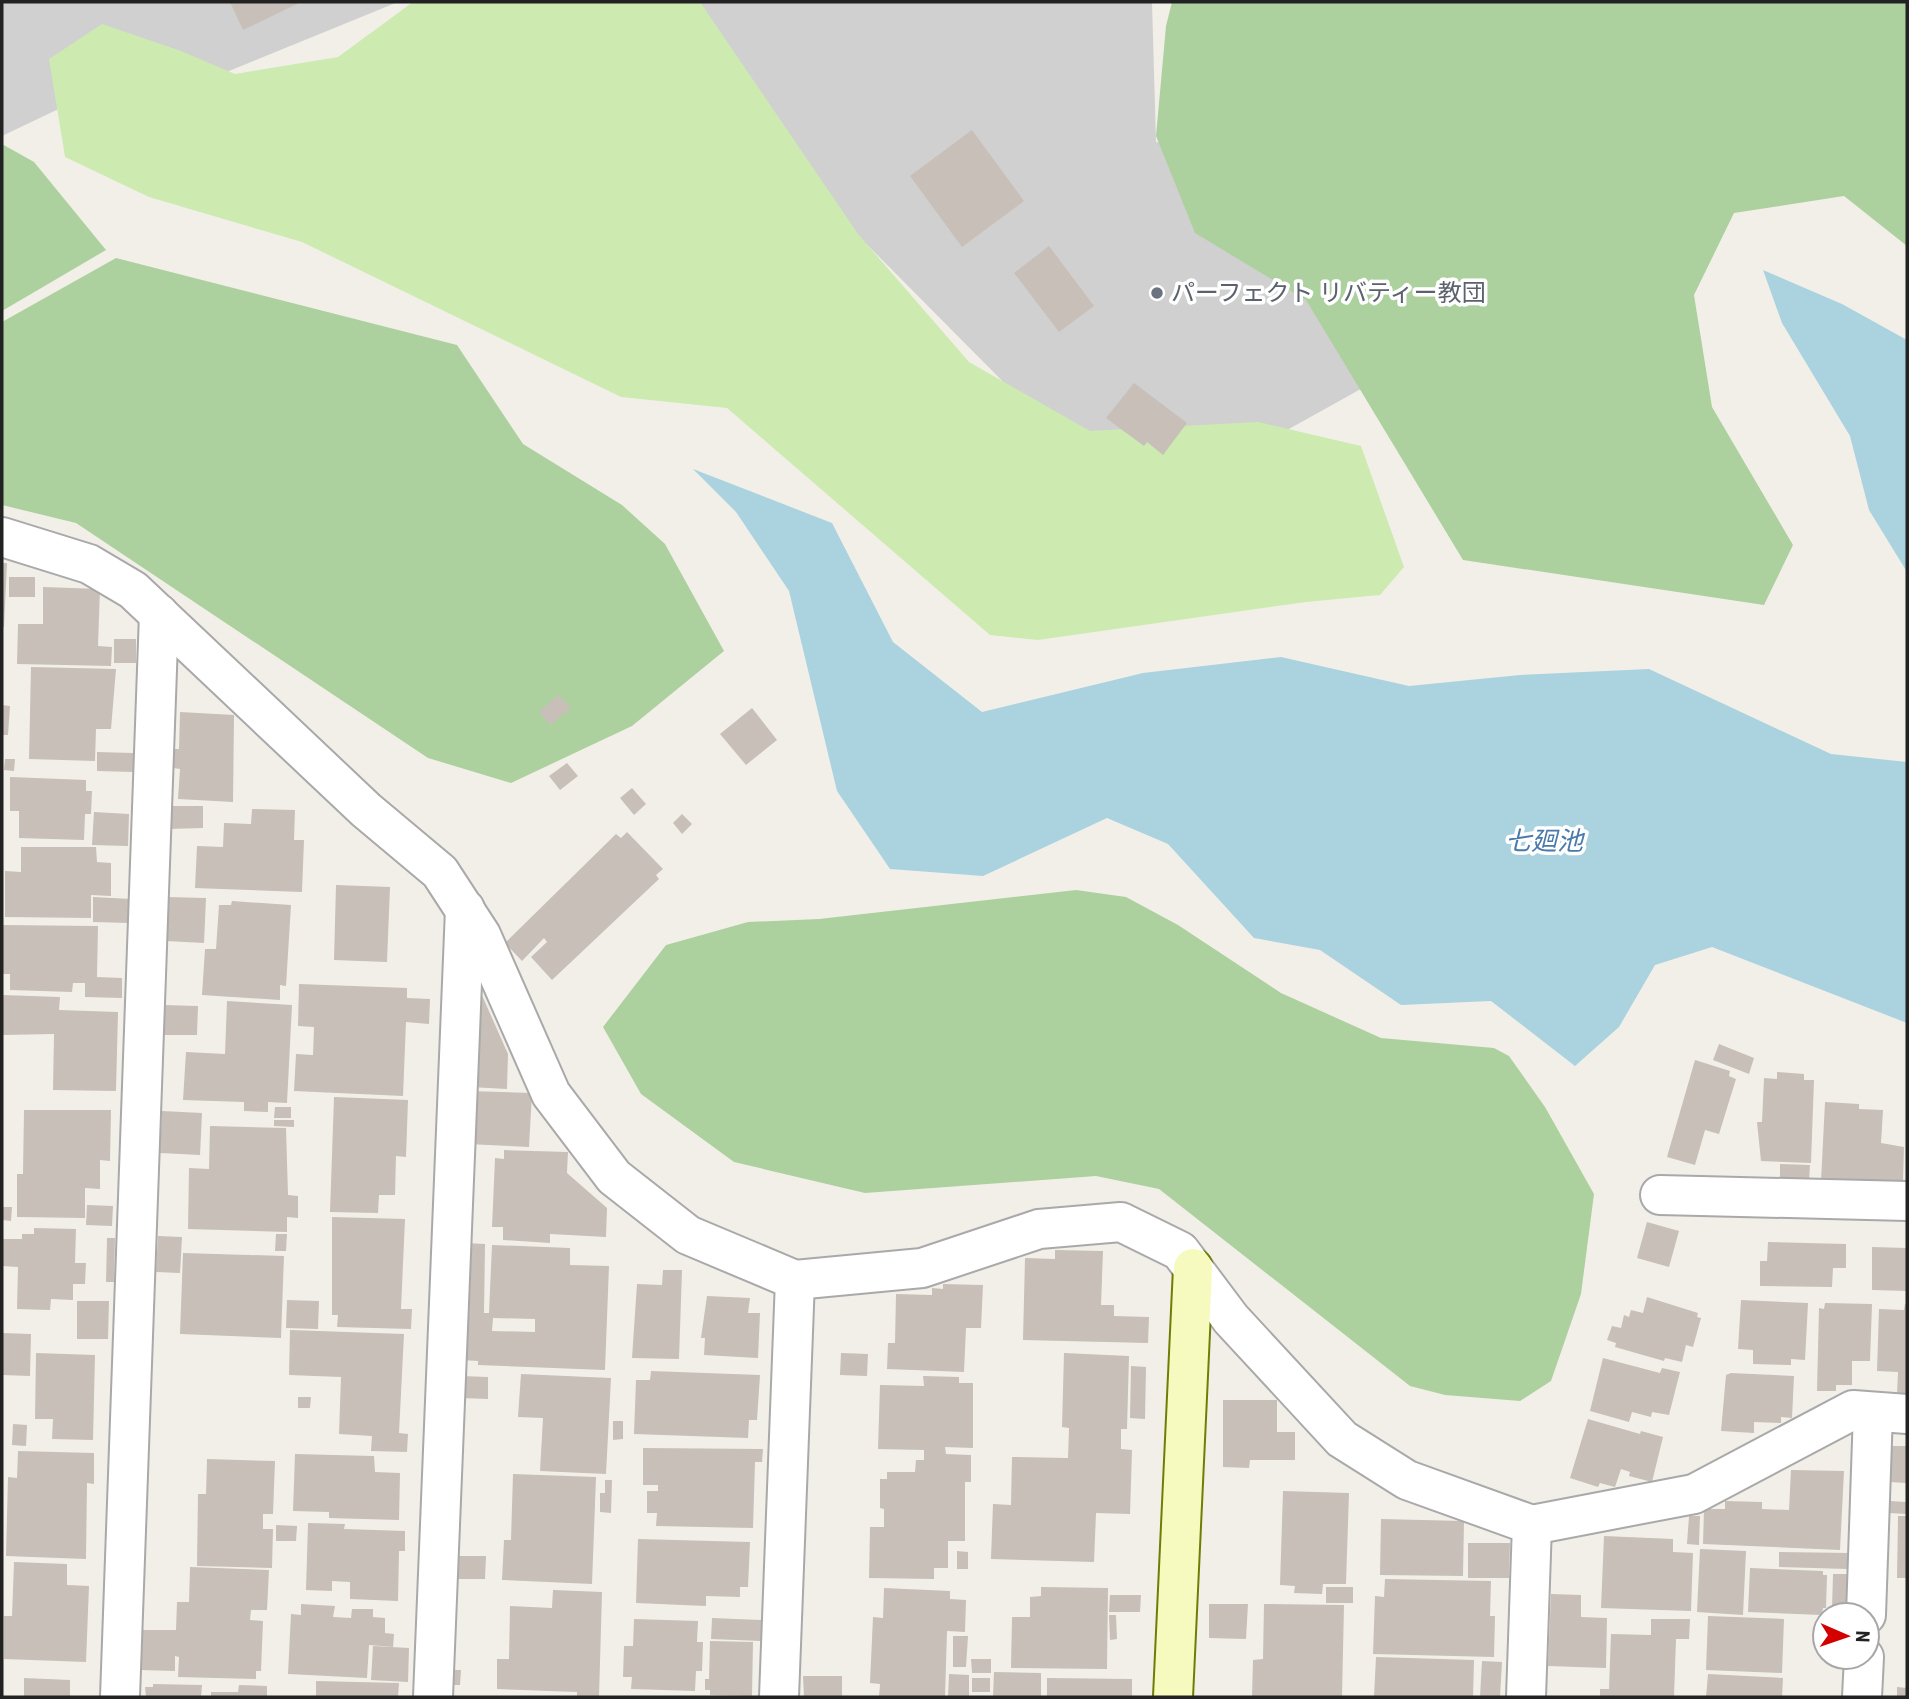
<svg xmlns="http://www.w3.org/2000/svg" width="1909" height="1699" font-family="'Roboto Condensed','Noto Sans JP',sans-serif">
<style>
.religious{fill:#d0d0d0}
.grass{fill:#cdebb0}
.forest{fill:#add19e}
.water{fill:#aad3df}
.building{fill:#c7bfb8;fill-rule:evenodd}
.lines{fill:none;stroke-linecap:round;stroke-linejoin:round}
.street-casing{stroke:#a9a9a9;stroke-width:42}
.secondary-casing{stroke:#707d05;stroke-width:42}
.street{stroke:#fff;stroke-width:38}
.secondary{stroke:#f7fabf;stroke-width:38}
.worship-dot{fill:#6b7280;stroke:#fff;stroke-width:2.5}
.labels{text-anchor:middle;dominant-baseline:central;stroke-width:7;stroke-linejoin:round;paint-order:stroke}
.worship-label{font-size:24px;fill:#5b616d;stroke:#fff;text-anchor:start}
.water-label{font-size:26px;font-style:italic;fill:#4a7aab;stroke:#fff}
</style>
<rect width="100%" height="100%" fill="#f2efe9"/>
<g class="religious">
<path d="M2,2h396l-257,105 -72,-3 -67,32z"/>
<path d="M626,2h526l4,140 136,19 130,194 -245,136 -104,-39z"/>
</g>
<path class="grass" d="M413,2h287l158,232 111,128 121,69 168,-9 103,24 43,121 -24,28 -74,7 -268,38 -48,-5 -263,-227 -106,-11 -319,-155 -153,-45 -84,-40 -16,-98 53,-35 79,27 54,23 103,-17z"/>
<g class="forest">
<path d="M1172,2h735v244l-63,-50 -110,17 -40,82 18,112 81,138 -29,60 -301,-45 -157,-260 -111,-67 -39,-97 10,-110z"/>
<path d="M2,144l32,18 72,88 -104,61z"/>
<path d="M116,258l341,87 66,99 99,61 43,39 59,107 -92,75 -121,57 -83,-25 -352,-235 -74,-18v-183z"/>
<path d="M1076,890l50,7 52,28 103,68 100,45 113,10 15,8 36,51 49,87 -13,100 -30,87 -31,20 -75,-6 -35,-9 -251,-197 -63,-13 -231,17 -131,-31 -93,-68 -38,-67 63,-82 82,-23 71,-3z"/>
</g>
<g class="water">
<path d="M1763,270l79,34 65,36v232l-38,-62 -19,-74 -68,-113z"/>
<path d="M693,469l139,54 61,119 89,70 161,-39 138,-16 128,29 111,-11 129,-6 182,85 76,8v261l-195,-76 -57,18 -36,62 -44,39 -84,-65 -90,4 -81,-55 -66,-12 -86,-94 -61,-26 -124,58 -93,-7 -53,-78 -48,-200 -53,-79z"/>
</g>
<g class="building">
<path d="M230,2h71l-58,28z"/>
<path d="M972,130l52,71 -62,46 -52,-71z"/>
<path d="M1049,246l45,60 -35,26 -45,-59z"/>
<path d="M1134,383l53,40 -24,32 -16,-13 -3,4 -38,-28z"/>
<path d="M2,563h5l-3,64h-2z"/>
<rect x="9" y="577" width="26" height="20"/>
<path d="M43,587l57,2 -2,57 14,1 -1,19 -94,-2 1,-40h25z"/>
<rect x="114" y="639" width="22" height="24"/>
<path d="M31,667l85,2 -5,60h-15l-1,32 -66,-2z"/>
<path d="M558,695l13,13 -21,17 -11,-13z"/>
<path d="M2,705l8,1 -2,29h-6z"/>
<path d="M752,708l25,32 -31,25 -26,-31z"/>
<path d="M180,712l54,3 -1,87 -55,-3 2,-30 -7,-1v-19h6z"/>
<path d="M97,752l36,1v19l-36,-1z"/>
<path d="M5,759h10l-1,12 -10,-1z"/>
<path d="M567,763l11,13 -18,14 -11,-14z"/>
<path d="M10,777l76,3v11h6l-1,23h-6l-1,26 -65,-2v-27h-9z"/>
<path d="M632,788l14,16 -12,11 -14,-17z"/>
<path d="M169,806h34v22l-34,1z"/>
<path d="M252,809l43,1 -1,30h10l-2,52 -107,-4 2,-42 26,1 1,-24 27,1z"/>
<path d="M94,812l35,2 -1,32 -36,-1z"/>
<path d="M682,814l10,10 -10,10 -9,-11z"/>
<path d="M627,832l36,37 -7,6 3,4 -107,101 -21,-23 16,-15 -3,-4 -22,23 -17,-18 111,-109 5,4z"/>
<path d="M21,847h75l1,15 14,1v33l-20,-1v23l-86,-1v-46l16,1z"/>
<path d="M336,885l54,2 -3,75 -53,-2z"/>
<path d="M93,897l38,2 -1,24 -37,-1z"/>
<path d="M167,897l39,1 -2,45 -38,-2z"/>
<path d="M232,901l59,4 -5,81 -6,-1v15l-78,-5 3,-46h11l3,-44h12z"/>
<path d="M3,925l95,1 -1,51 25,1v20l-37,-1v-14h-12l-1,9 -62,-2v-16h-7z"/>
<path d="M299,984l108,4v10l23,1 -1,25 -23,-2 -3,74 -109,-5 2,-37 17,1 1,-28 -16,-1z"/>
<path d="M481,993l27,61 -1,35 -37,-2z"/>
<path d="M2,995l58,2 -1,13 59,2 -2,79 -63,-1 1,-56 -52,1z"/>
<path d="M227,1001l65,4 -5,98 -19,-1v10l-24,-1v-9l-61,-2 3,-48 39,2z"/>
<path d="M164,1005l34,1 -1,29h-34z"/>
<path d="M1719,1044l35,14 -5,16 -36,-14z"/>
<path d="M1695,1060l35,11 -1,5 7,3 -17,55 -14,-4 -10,35 -28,-8z"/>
<path d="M1777,1072l27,2v6h10l-3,83 -50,-2 -4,-39h5l2,-44 13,1z"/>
<path d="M469,1091l63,2 -3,54 -62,-3z"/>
<path d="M334,1097l74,3 -2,57 -10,-1 -1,39h-16l-1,18 -48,-1z"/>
<path d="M1825,1102l34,2v5l24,1 -2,33 23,4 -1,35 -82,-1z"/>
<path d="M275,1107h16v11h-17z"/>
<path d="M24,1110h87l-1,51 -10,-1v29l-15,-1v30l-68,-1v-43h6z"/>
<path d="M162,1111l40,2 -2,42 -40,-2z"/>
<path d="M274,1120h20v7l-20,-1z"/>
<path d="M210,1126l76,2 2,67 10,1v22l-11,-1v15l-99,-3 1,-61 20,1z"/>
<path d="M504,1150l64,2 -1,21 40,35 -1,29 -56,-3v9l-47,-3v-13h-11l3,-69 9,1z"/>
<path d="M1780,1164l30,1 -1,17 -29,-1z"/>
<path d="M87,1205l26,1 -1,20 -26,-1z"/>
<path d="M2,1207h10l-1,14 -9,-1z"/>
<path d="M332,1217l73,2 -4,90h11l-1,20 -74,-2 1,-12h-6z"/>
<path d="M1647,1222l32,9 -10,36 -32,-9z"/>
<path d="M34,1228l42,1 -1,34h11l-1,21h-12v16l-22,-1 -1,11 -33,-1 1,-42 -16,-1 1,-27h19v-5h12z"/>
<path d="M276,1234h11l-1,17h-11z"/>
<path d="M158,1236l24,1 -2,36 -24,-1z"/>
<path d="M107,1238h8l-1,44h-8z"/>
<path d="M1768,1242l78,2v24h-13l-1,19 -72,-1v-25h7z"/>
<path d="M465,1243l20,1 -1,69h5l3,-68 78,3v17l39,1 -4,104 -127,-5v-4l-16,-1zM493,1318l42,1v13l-43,-1z"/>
<path d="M1872,1247l35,1v43l-35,-1z"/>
<path d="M1055,1250l48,1 -2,54h13v11l35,1 -1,26 -125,-3 2,-82 30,1z"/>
<path d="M183,1253l101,3 -3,82 -101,-4z"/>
<path d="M663,1270h19l-3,89 -47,-1 5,-74 25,1z"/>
<path d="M943,1284l40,1 -2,43h-15l-2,44 -77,-3 1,-26h7l1,-49 36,1v-7l11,1z"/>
<path d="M707,1296l43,2 -2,15h12l-2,45 -54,-3 1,-17h-4z"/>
<path d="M1647,1297l51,16 -1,4 4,1 -8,29 -7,-2 -4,17 -17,-4 -1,3 -49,-14 1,-4 -9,-3 5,-14 9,2 3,-13 5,2 2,-7 12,3z"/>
<path d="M287,1300l32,1 -1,28 -32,-1z"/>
<path d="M1741,1300l67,3 -3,57 -14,-1v6l-38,-1v-14l-15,-1z"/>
<path d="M77,1301h32l-1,38h-31z"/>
<path d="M1825,1303l47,1 -2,57h-18v24h-16v6h-19l2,-83 5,1z"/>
<path d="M1905,1304h2v92l-10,-1 1,-23 -21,-1 2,-62 25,1z"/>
<path d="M290,1330l114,4 -5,99 9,1 -1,18 -36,-1 1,-15 -33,-2 2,-57 -52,-2z"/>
<path d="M2,1333l29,1 -1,42 -28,-1z"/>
<path d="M36,1353l59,2 -2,85 -41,-1 1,-20h-18z"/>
<path d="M841,1353l27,1 -1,22 -27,-1z"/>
<path d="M1064,1353l65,3 -2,73h-6v20l11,1 -2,64 -34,-1 -2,49 -103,-3 2,-55 18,1 1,-48 56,1 1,-30 -7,-1z"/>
<path d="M1603,1358l57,15 2,-5 18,4 -11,43 -17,-3 -1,5 -19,-5 -3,10 -39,-11z"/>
<path d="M1131,1366l15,1 -1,52 -15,-1z"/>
<path d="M651,1371l109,4 -3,45h-8l-1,18 -114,-4 2,-54h14z"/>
<path d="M1731,1373l63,3 -2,42 -11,-1v6l-27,-1v11l-33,-2 5,-56z"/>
<path d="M521,1374l90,4 -5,96 -66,-3 3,-53 -25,-1z"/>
<path d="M461,1376l27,1v22l-28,-1z"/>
<path d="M923,1376l36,1v6h14v65l-28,-1 1,7 25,1v27h-6v59h-17v27h-14v11l-65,-1 1,-51h14v-18l-4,-1v-29h7v-7h28l1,-12h8v-10l-46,-1 2,-64 44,1z"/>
<path d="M298,1397h13l-1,11h-12z"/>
<path d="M1223,1400h54v32h18v28h-45l-1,8 -26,-1z"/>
<path d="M1588,1419l52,15 1,-3 22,6 -11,45 -23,-6 1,-4 -9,-3 -6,18 -15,-4 -2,4 -28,-9z"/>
<path d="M613,1421h10v18l-10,1z"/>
<path d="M13,1424l14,1 -1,21 -14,-1z"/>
<path d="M1891,1446h16v37l-18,-1z"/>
<path d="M643,1448l120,1 -1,13h-7l-2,66 -97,-2 1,-13h-10v-22h11v-6h-15z"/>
<path d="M18,1451l76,2v31l-7,-1 -1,76 -80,-3 2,-79 9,1z"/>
<path d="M295,1454l79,2 1,16 25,1 -1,47 -70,-2v-6l-36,-1z"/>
<path d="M207,1459l68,2 -2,53h-10v15h10l-1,39 -75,-2 1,-72h8z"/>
<path d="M1791,1470l53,1 -4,79 -137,-6 1,-35h21v-8l37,1v7l27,1z"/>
<path d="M513,1474l83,3 -4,107 -90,-4 2,-40h7z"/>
<path d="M605,1480h7l-1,33 -11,-1v-19h5z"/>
<path d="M1283,1491l66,2 -3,91h-23l-1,10 -28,-1 1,-7 -15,-1z"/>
<path d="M1890,1501l16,1v12l-17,-1z"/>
<path d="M1689,1516h11l-1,29 -12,-1z"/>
<path d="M1898,1516h9v62h-10z"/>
<path d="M1381,1519l83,2 -1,55 -83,-1z"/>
<path d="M308,1523l37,1 -1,5 61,2v20h-6l-1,50 -48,-2v-17l-18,-1v10l-26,-1z"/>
<path d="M276,1525l21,1 -1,15h-20z"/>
<path d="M1604,1536l69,3v13l20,1 -2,58 -90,-3z"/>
<path d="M638,1539l112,3 -2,45h-8v10l-34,-1v10l-70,-3z"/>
<path d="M1468,1543h42l-1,35h-41z"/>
<path d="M1700,1549l46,2 -3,64 -46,-3z"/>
<path d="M957,1551l11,1v17h-11z"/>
<path d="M1779,1552l70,1 -1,16 -69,-2z"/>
<path d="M453,1556h33l-1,23h-33z"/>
<path d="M14,1562l53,2v21l22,1 -3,76 -82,-3v-43h8z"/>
<path d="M190,1567l79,3 -2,40h-16l-1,10 13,1 -2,50h-5v8l-78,-2 1,-20 -4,-1v15l-35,-1 1,-40h35l1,-28h12z"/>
<path d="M1750,1568l73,3v4h4l-1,33h-3l-1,7 -74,-3z"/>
<path d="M1833,1574h17l-1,36 -17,-1z"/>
<path d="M1385,1579l106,2 -1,35h5l-1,41 -121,-3 2,-58 9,1z"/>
<path d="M1041,1587l67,1 -1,81 -96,-1 1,-51h18v-20l11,-1z"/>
<rect x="1326" y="1587" width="27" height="16"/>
<path d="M884,1588l66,3v8l16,1 -1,32 -18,-1 -2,66h-66l1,-13 -10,-1 3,-66 10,1z"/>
<path d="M553,1590l49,2 -3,105 -22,-1v-4l-80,-3v-30h12l1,-53 42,2z"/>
<path d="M1551,1594l30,1v22l26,1 -1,50 -58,-2z"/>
<path d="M1110,1595h31l-1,17h-31z"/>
<path d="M301,1604l34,2 -2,11 18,1 1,-9h21v8l12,1v15l9,1 -1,13 -24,-2 -2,33 -79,-4 3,-60 10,1z"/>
<path d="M1209,1604h39l-2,35 -37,-1z"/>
<path d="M1264,1604l80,1 -2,92h-90l1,-37 10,-1z"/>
<path d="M1109,1615h7l1,24 -7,1z"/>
<path d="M1708,1616l76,3 -2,54 -76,-3z"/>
<path d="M712,1618l49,2v21l-50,-2z"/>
<path d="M634,1619l64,2 -1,21h6l-1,29h-6l-1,20 -64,-2 1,-12h-9l1,-31h9z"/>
<path d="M1651,1619h39l-1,20h-13l-2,58h-74v-8h9l2,-55 40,1z"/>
<path d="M953,1636h15l-2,31h-13z"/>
<path d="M710,1641l43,1 -1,54 -42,-1v-5h-5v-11h4z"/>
<path d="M373,1646l36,2 -1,34 -37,-2z"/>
<path d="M1376,1657l98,3 -1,37h-99z"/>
<path d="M971,1659h20v14h-19z"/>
<path d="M1482,1661l20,1 -2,35h-20z"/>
<path d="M448,1670h13l-1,15h-13z"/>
<path d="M994,1672l47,1v24h-48z"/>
<path d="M949,1674l20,1v22h-21z"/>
<path d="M1708,1674l75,4 -1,19h-76z"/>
<path d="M803,1676h39v21h-38z"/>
<path d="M24,1678l46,2v17h-46z"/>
<rect x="972" y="1678" width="18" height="14"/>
<path d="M1047,1678l85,1v18h-85z"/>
<path d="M316,1681l83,2 -1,14h-82z"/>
<path d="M153,1684l49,1 -1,12h-55l-1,-10h8z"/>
<path d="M239,1685l28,1v11h-56v-5h27z"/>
<path d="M1897,1687l10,1v9h-10z"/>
</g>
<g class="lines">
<defs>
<g id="street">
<path d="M2,537l87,27 44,26 233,220 74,62 41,63 70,159 63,83 74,58 107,45 127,-12 117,-39 82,-7 59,29 51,68 111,120 65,41 125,45 162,-31 159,-84 54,4"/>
<path d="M1660,1195l247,6"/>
<path d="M1866,1615l7,-203"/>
<path d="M120,1697l39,-1083"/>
<path d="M433,1697l32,-788"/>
<path d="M779,1697l16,-417"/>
<path d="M1526,1697l6,-172"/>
<path d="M1862,1697l2,-40"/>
</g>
<path id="secondary" d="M1173,1697l20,-429"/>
</defs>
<use href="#street" class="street-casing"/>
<use href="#secondary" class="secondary-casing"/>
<use href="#street" class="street"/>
<use href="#secondary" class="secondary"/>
</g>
<circle class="worship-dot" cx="1157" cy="293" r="7"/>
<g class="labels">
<g class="worship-label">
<text x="1171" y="293">パーフェクト リバティー教団</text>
</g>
<g class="water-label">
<text x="1544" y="841">七廻池</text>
</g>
</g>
<rect width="1909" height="1699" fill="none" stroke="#222222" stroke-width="7"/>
<g transform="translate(1846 1636) rotate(92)"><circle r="33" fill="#ffffff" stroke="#a7a7a7" stroke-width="2"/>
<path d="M0-5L12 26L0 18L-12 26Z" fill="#d40000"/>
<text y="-10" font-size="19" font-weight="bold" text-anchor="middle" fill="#222222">N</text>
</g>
</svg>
